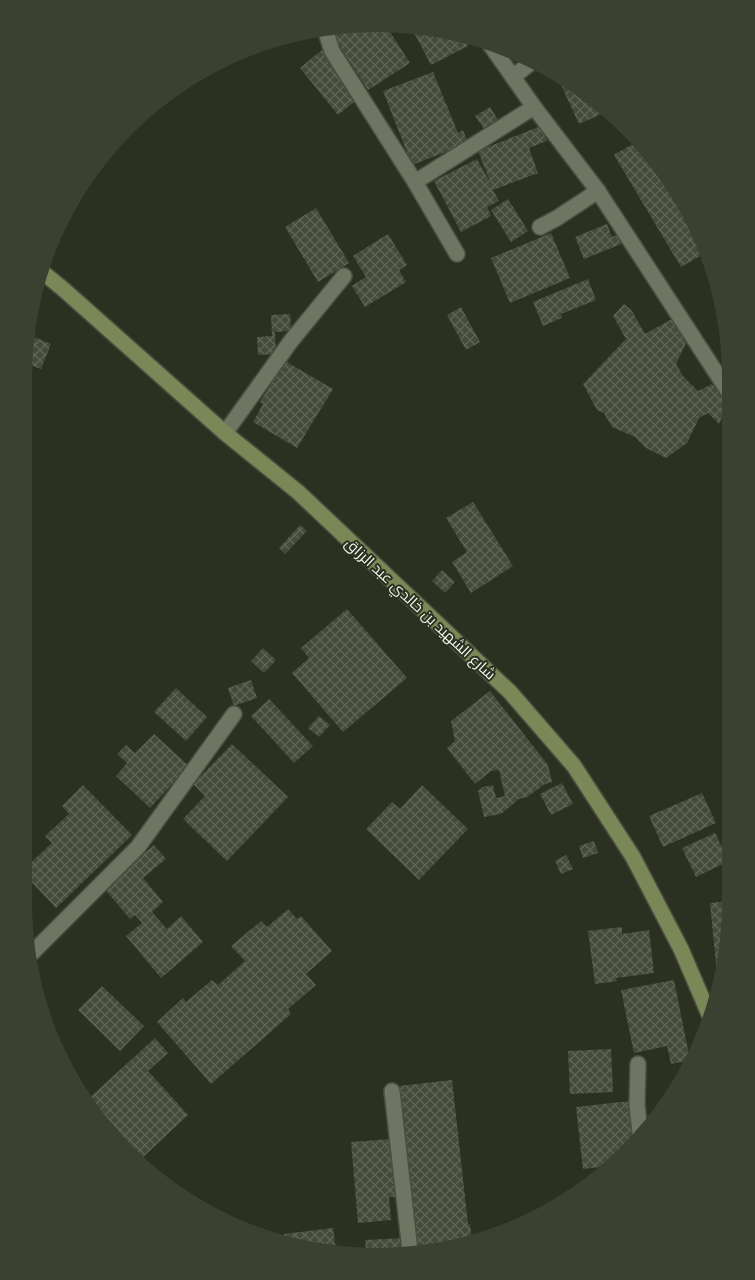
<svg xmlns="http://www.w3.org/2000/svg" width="755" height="1280" font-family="'Noto Sans',Cairo,sans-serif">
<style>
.building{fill:url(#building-cross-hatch)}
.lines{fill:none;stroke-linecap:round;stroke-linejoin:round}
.street-casing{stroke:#4a4e40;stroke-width:18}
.secondary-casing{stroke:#4a4e40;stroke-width:18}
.street{stroke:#6e7563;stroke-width:15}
.secondary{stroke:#7a8857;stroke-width:15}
.labels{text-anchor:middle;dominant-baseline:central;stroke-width:4;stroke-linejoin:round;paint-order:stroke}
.street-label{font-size:15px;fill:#f3f7ed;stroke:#2b3021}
</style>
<defs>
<pattern id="building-cross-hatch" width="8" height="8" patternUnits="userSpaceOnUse" patternTransform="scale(1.25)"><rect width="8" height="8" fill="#454a3a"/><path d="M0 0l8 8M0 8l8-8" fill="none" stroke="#606557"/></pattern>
</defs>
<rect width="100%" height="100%" fill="#2b3021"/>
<g class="building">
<path d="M378,24h7l25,39 -42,27 -35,-54 14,-9z"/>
<path d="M411,27l36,4 15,4 6,11 -37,19z"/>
<path d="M322,50l38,47 -22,18 -38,-47z"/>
<path d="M433,72l25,61 5,-3 5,13 -56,22 -29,-74z"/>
<path d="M556,74l18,10 32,28 -27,12z"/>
<path d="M490,107l8,13 -14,9 -9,-13z"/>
<path d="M541,126l6,15 -18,7 9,25 -45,17 6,11 -12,6 4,9 -30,16 -27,-51 43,-22 14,25 -13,-33z"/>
<path d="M639,140l4,4 41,57 23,51 -26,15 -67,-112z"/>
<path d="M508,199l20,32 -17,11 -20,-32z"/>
<path d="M316,208l33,55 -31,19 -33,-55z"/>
<path d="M607,224l5,13 10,-4 4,9 -42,17 -9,-22z"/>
<path d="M551,233l19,45 -60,25 -19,-45z"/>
<path d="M388,234l19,31 -8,5 7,12 -41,25 -13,-21 14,-9 -13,-21z"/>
<path d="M588,279l8,21 -35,14 1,4 -19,8 -10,-24z"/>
<path d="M624,304l8,7 13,23 29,-16 14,21 -12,25 7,12 15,15 14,-7 17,16 -10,24 -11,-11 -9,5 -12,25 -21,15 -20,-10 -11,-11 -23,-10 -8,-14 -7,-3 -14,-26 43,-45 -13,-23z"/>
<path d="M461,307l19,35 -14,8 -19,-35z"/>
<path d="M290,314l1,17 -16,1 1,22 -18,1 -1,-18 15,-1 -1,-21z"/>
<path d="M34,337l17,7 -10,25 -16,-6z"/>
<path d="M285,361l48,28 -36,59 -44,-26 10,-18 -3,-2z"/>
<path d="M473,502l40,64 -42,27 -19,-31 15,-10 -21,-34z"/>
<path d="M300,525l7,6 -22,23 -6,-6z"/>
<path d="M442,570l13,12 -10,11 -13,-12z"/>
<path d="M347,609l60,69 -64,54 -51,-59 17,-15 -8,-10z"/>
<path d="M263,648l13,12 -12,13 -13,-12z"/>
<path d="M251,680l6,18 -23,8 -6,-18z"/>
<path d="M176,688l31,29 -21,24 -32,-29z"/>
<path d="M490,691l58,74 4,17 -7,2 -18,13 -8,2 -18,15 -17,3 -6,-26 5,-4 10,-2 3,13 9,-2 -6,-26 -8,1 -16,13 -28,-36 8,-7 -4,-20z"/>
<path d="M269,699l44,47 -19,17 -43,-47z"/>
<path d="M319,716l11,9 -11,12 -11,-9z"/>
<path d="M154,734l35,32 -39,42 -34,-32 11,-13 -10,-9 9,-9 9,8z"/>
<path d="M232,744l56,53 -61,64 -44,-42 22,-23 -12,-12z"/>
<path d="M562,783l11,21 -22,11 -11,-21z"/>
<path d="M83,785l49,50 -76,73 -32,-34v-5l28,-26 -7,-7 24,-22 -7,-8z"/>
<path d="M422,785l46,44 -49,51 -53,-51 26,-27 8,7z"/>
<path d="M702,793l14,30 -53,24 -14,-31z"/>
<path d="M715,833l14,28 -33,16 -14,-29z"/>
<path d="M594,841l4,12 -15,5 -4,-12z"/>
<path d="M154,845l12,14 -23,19 20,24 -11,10 15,17 14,-13 22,26 -42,36 -35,-42 16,-13 -7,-8 -5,4 -26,-31z"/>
<path d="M566,855l7,14 -12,5 -6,-13z"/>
<path d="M730,901v25l-9,47 -4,1 -7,-71z"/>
<path d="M288,909l9,10 4,-3 31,35 -26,23 10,11 -28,24 3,5 -80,70 -54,-62 26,-24 3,4 26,-22 6,5 27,-24 -14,-15 30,-25 6,6z"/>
<path d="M622,927v7l27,-4 5,43 -38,5 1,3 -22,3 -7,-53z"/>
<path d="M674,980l16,80 -19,4 -4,-18 -33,7 -13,-63z"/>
<path d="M102,986l42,40 -24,25 -42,-41z"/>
<path d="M155,1038l13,15 -20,18 40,44 -47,44 -44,-41 -10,-18z"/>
<path d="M611,1049l2,43 -43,2 -2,-43z"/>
<path d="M452,1080l16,144h2l2,17 -54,9 -19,-164z"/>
<path d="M630,1101l4,38 -25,27 -26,3 -7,-62z"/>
<path d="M391,1139l5,58h-7l2,23 -33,3 -7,-81z"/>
<path d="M333,1228l3,21 -51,-8 -1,-7z"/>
<path d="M404,1238v14l-26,4 -12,-2 -1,-14z"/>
</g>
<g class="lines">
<defs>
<g id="street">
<path d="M325,29l7,22 83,131 42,72"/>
<path d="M489,43l45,64 64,84 132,203"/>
<path d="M513,77l20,-16"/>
<path d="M415,182l119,-75"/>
<path d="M540,227l17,-9 41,-27"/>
<path d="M225,433l66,-92 53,-65"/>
<path d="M32,953l106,-106 96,-133"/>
<path d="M638,1064l-1,41 3,28"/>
<path d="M392,1091l18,160"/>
</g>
<path id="secondary" d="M41,271l21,17 163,145 73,59 212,200 64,74 59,91 48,92 30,70"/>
</defs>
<use href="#street" class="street-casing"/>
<use href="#secondary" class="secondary-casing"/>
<use href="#street" class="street"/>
<use href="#secondary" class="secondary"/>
</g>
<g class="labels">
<g class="street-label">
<text transform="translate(421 608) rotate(43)">شارع الشهيد بن خالدي عبد الرزاق</text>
</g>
</g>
<path d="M0 0H755V1280H0ZM377 32H377A345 345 0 0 1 722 377V903A345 345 0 0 1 377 1248H377A345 345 0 0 1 32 903V377A345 345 0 0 1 377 32Z" fill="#3b4031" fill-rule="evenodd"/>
</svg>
